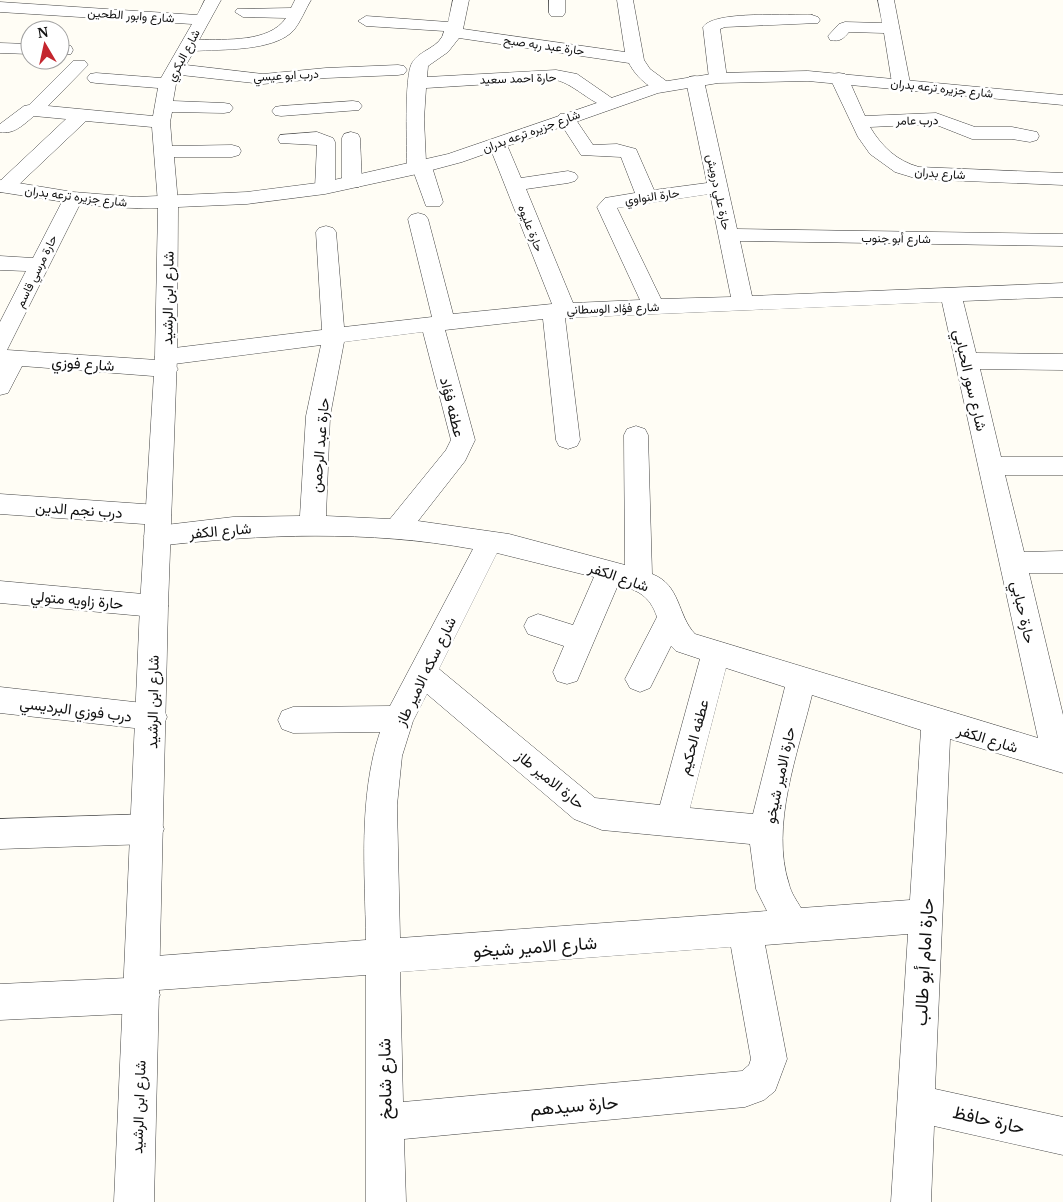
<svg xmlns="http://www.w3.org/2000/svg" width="1063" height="1202" font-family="'PT Serif',Vazirmatn,serif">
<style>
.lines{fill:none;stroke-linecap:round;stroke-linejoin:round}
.minor-casing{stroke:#444;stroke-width:1}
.tertiary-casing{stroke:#444;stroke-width:1}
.minor{fill:#fff;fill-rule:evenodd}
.tertiary{fill:#fff;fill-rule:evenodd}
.labels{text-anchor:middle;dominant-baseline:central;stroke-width:5;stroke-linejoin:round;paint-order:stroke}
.far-street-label{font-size:12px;fill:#111;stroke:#fff}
.street-label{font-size:15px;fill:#111;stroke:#fff}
.near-street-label{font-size:18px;fill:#111;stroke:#fff}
</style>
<rect width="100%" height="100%" fill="#fffdf5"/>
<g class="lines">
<defs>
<g id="minor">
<path d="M205,0h16l-22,40c27,-1 70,3 87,-22l-43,-1 -8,-5 2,-3 54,-1 4,-8h16c-6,10 -10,21 -17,30 -20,22 -73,19 -100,21l-8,14 77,9 63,-6 72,-3 6,1 3,4 -3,4 -6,1 -72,3 -63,6 -82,-9 -5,9 -3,17 51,2 6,1 3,4 -3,4 -6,1 -52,-1 -2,10 2,24 60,-1 7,2 2,4 -2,4 -7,2h-58l4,46 -3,4h-14l-3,-4 -6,-76 -66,-6 -74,70 -12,1v-11l66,-62 -32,-3c-10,8 -20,19 -34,16v-8l24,-18 5,-1 44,-44h12l3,4 -40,41 105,10 5,-28 -62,-5 -6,-1 -3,-4 3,-4 6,-1 65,5 31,-54 -192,-12v-10l197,13z"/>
<path d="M453,0h16l-6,29 162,23 -8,-52h16l11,60 6,9 23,17 -3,4c-17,4 -34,-13 -41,-27l-170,-25 -11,14 -20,14 -1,11 129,-7 21,4 42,29 -3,4c-19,4 -40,-23 -60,-27l-130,8 -2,31 2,43 6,5 11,35 -3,4h-14l-12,-33 -7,-5c0,-19 -3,-92 5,-105 8,-14 29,-15 32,-32l-78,-5 -8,-5 8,-5 82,6z"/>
<path d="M549,0h16v13l-2,3h-12l-2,-3z"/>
<path d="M878,0h16l16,83 -3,4h-12l-3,-4 -8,-50 -35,-1c-6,7 -9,10 -19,8l-2,-4 11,-12 6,-2 37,1z"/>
<path d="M812,15l6,2 2,3 -2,3 -93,4 -5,2 7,49 -3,4h-12l-3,-4 -6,-51c11,-17 88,-11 109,-12z"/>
<path d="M0,43l30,1v10l-30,-1z"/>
<path d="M60,45l11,1 2,4 -2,4 -11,1z"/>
<path d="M839,73l6,1 3,4 17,38 71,-3 39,14h37l25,5 2,4 -2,4 -7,2 -18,-3h-40l-38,-15 -64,3c12,20 27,34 49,40l144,6v12l-145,-6 -23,-7 -25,-18 -12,-17 -28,-59 3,-4z"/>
<path d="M695,76l6,1 3,4 33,148 326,5v12l-323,-5 12,55 311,-13v14l-100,4 13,52 87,1v16l-83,-1 21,88h62v18h-58l19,77 39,-1v22h-34l34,142v58l-113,-34 -15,350 128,28v38l-129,-29 -3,76h-40l17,-268 -143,11 22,114 -12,32 -11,9 -19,7 -341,32 2,63h-40v-227l-208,15 2,5 -6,12 -12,6 -142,7v-36l127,-6 -1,-4 5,-12 12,-5 223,-17c-1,-68 -8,-142 14,-208l-87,1 -11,-4 -4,-9 4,-9 11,-4 97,-1 83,-157c-105,-19 -211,-15 -316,-3l-9,-3 -4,-7 4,-7 9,-3 76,-9 67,-1 6,-100 15,-71 -147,19 4,5 -4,6 -8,2 -144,-11 -14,27 -8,2v-73l26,-51 -26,-1v-14l33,2 33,-64h14l3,4 -76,152 150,10 -2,-3 3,-5 8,-3 156,-19 -6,-98 3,-4 7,-2 7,2 3,4 8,95 88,-10 -24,-98 3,-4 7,-2 7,2 3,4 25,95 99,-10 -63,-159 2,-4h14l2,4 14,33 47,-7 7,2 3,4 -3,4 -7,2 -42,6 47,114 67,-3 -43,-93 8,-9 30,-5 -14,-36 -40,-2 -24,-37 3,-4h12l21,31 24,-1 19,5 18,41 53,-7 -21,-102 3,-4zM710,194l21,103 -70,2 -44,-91zM942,302l96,436 -343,-104c-18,-19 -14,-49 -43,-60l-4,-139 -3,-6 -9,-3 -9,3 -3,6 1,130 -116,-31 -91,-13 47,-60 10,-21 -30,-110 98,-11 13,121 3,6 9,3 9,-3 3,-6 -15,-122zM423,332l28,108 -5,10 -56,69 -64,-3 4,-100 14,-74zM497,553l97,24 -21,48 -35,-11 -10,4 -4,8 4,8 36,12 -11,26 4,9 10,3 10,-3 41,-96c20,5 32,11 39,32l-32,62 5,9 10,4 10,-4 21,-42 5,5 24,8 -40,146 -65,-7 -156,-129zM726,668l59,19 -32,127 -63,-6zM427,694l147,125 28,11 148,14 6,45 11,22 -367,27 -3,-133 5,-49 11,-35zM812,695l109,35 -11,170 -109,8c-4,-7 -10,-15 -12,-24 -19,-58 9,-131 23,-189zM731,947l20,112 -2,6 -7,6 -339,31 -3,-130z"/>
<path d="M353,101l6,1 3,4 -3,4 -78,6 -6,-1 -3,-4 3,-4 6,-1z"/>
<path d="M317,132l16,6 2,4v46l-3,4h-14l-3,-4 2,-43 -37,-2 -2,-4 2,-4z"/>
<path d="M351,132l7,2 2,4 2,45 -3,4h-14l-3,-4v-45l2,-4z"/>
<path d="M0,494l158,11 9,3 4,7 -4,7 -9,3 -158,-11z"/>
<path d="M0,581l154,14 10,3 4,8 -4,8 -10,3 -154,-14z"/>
<path d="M0,687l152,17 11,4 4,9 -4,9 -11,4 -152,-17z"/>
<path d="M148,814l11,4 5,11 -5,11 -11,4 -148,5v-30z"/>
</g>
<path id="tertiary" d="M808,71l255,24v10l-255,-24 -90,2 -60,10 -196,69 -45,12 -92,20 -78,10 -69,3 -1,150 -9,249 -14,596h-40l26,-596 15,-249 3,-149c-53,2 -106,-8 -158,-16v-12l73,12 63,5 111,-5 78,-10 123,-28 207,-71 63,-10z"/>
</defs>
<use href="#minor" class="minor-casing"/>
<use href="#tertiary" class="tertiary-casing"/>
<use href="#minor" class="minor"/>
<use href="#tertiary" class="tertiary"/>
</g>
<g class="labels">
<g class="far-street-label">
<text transform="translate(131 15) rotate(4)">شارع وابور الطحين</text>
<text transform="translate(544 45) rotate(8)">حارة عبد ربه صبح</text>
<text transform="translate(183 55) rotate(-62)">شارع البكري</text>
<text transform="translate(286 75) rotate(-3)">درب ابو عيسي</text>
<text transform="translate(518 78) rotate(-2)">حارة احمد سعيد</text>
<text transform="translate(942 88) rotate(6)">شارع جزيره ترعه بدران</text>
<text transform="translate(917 120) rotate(-1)">درب عامر</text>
<text transform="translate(531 131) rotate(-20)">شارع جزيره ترعه بدران</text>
<text transform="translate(940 173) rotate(4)">شارع بدران</text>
<text transform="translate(719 192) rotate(78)">حارة علي درويش</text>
<text transform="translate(76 196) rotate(7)">شارع جزيره ترعه بدران</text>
<text transform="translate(652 196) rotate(-8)">حارة النواوي</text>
<text transform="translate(531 228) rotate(68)">حارة عليوه</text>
<text transform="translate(896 238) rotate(1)">شارع أبو جنوب</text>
<text transform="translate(36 271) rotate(-64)">حارة مرسي قاسم</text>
<text transform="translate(613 308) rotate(-2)">شارع فؤاد الوسطاني</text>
</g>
<g class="street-label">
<text transform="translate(167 298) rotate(-89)">شارع ابن الرشيد</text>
<text transform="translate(83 363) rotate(4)">شارع فوزي</text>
<text transform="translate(971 380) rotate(77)">شارع سور الحبابي</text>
<text transform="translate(453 407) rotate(76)">عطفه فؤاد</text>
<text transform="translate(319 445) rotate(-85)">حارة عبد الرحمن</text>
<text transform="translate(79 509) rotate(4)">درب نجم الدين</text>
<text transform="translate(220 530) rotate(-5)">شارع الكفر</text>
<text transform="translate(619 576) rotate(19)">شارع الكفر</text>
<text transform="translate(77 599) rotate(5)">حارة زاويه متولي</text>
<text transform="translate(1024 612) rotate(77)">حارة حبابي</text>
<text transform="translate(425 671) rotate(-64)">شارع سكه الامير طاز</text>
<text transform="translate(152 702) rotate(-89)">شارع ابن الرشيد</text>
<text transform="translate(76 709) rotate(7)">درب فوزي البرديسي</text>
<text transform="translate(693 737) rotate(-75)">عطفه الحكيم</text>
<text transform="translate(988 738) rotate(17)">شارع الكفر</text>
<text transform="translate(779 775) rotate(-78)">حارة الامير شيخو</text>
<text transform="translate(551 779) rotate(39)">حارة الامير طاز</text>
<text transform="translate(138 1107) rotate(-88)">شارع ابن الرشيد</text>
</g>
<g class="near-street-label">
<text transform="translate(535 946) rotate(-4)">شارع الامير شيخو</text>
<text transform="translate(923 962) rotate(-87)">حارة امام أبو طالب</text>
<text transform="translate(384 1079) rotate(-91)">شارع شامخ</text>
<text transform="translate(574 1105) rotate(-5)">حارة سيدهم</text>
<text transform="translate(989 1119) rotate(13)">حارة حافظ</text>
</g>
</g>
<g transform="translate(45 45) rotate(351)"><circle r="24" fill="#ffffff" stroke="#a0a0a0"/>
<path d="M0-4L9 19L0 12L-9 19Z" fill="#c4262e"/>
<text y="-8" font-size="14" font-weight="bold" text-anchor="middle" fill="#111111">N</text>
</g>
</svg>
